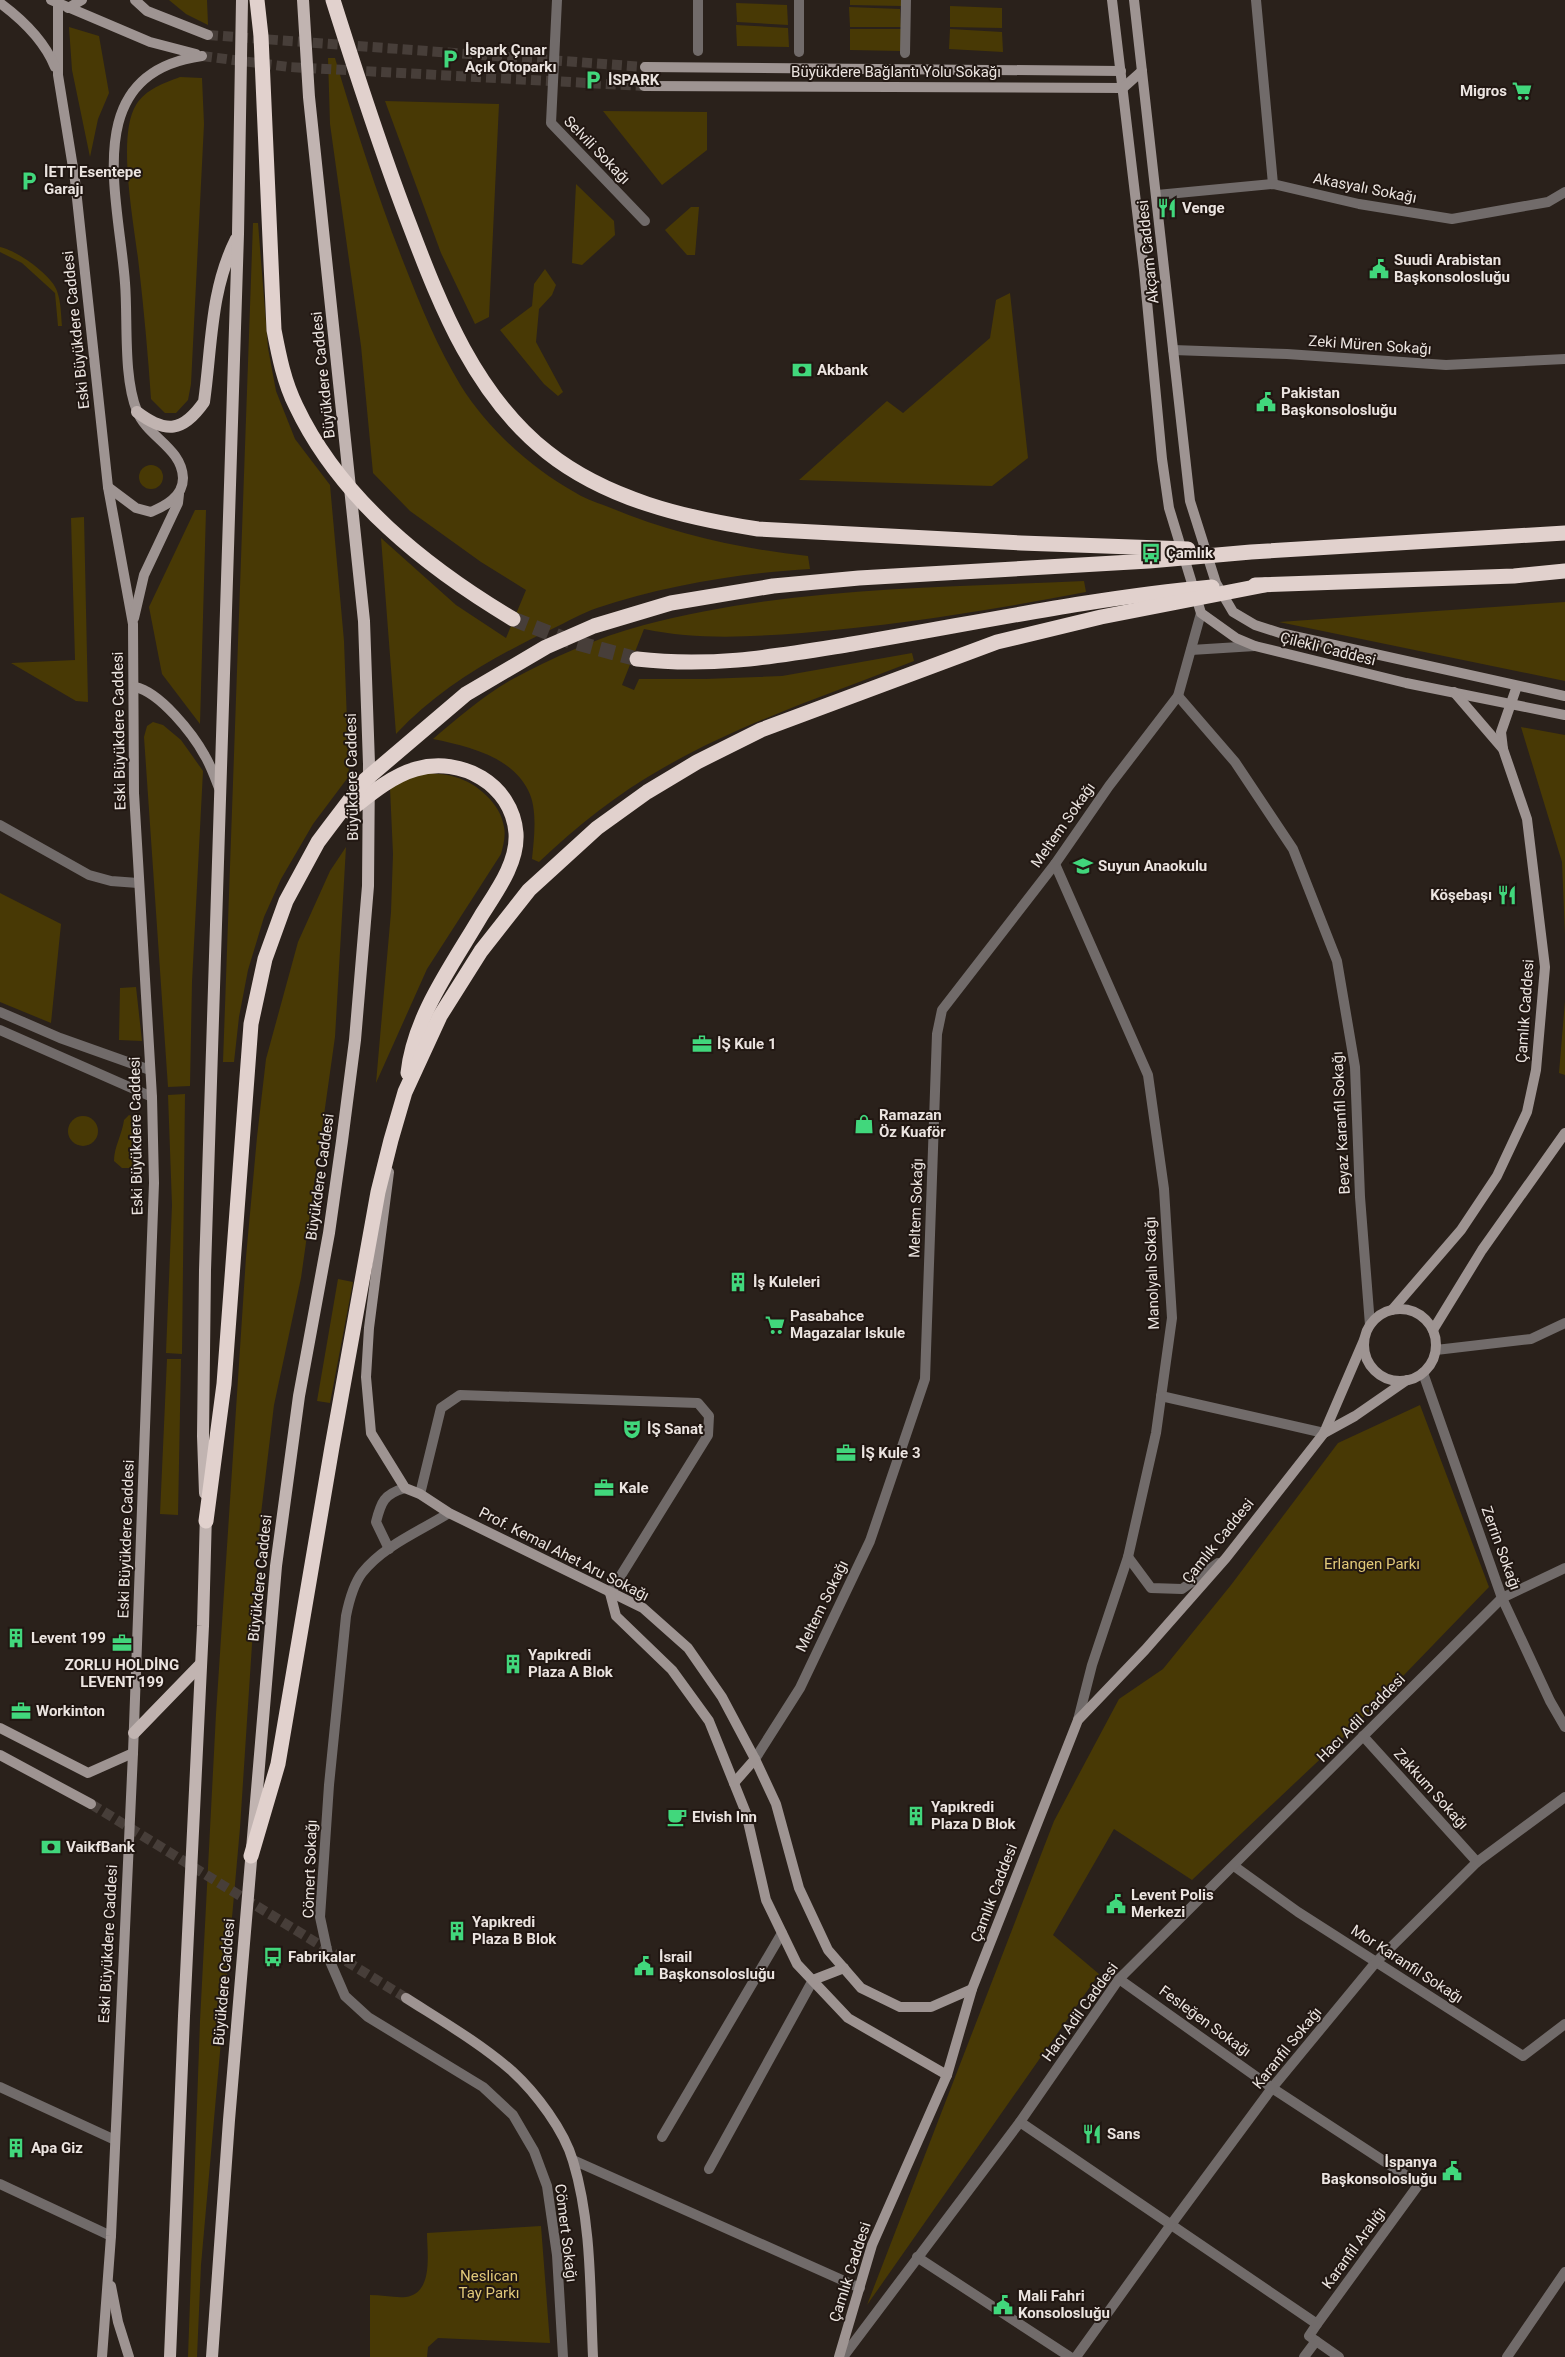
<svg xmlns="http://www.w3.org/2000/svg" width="1565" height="2357" font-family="Roboto,sans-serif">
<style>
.green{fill:#483905}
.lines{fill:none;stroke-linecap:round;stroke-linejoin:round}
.secondary-tunnel{stroke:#473e39;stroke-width:10;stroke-dasharray:10 5;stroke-linecap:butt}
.highway-tunnel{stroke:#473e39;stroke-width:15;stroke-dasharray:15 8;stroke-linecap:butt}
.street{stroke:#716b6a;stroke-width:10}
.secondary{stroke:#9e9492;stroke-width:10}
.primary{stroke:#c1b4b1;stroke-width:12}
.highway{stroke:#e1d1cd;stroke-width:15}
.labels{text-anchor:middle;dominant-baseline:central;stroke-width:4;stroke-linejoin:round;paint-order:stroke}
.poi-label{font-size:15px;font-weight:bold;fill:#ebe4e0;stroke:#211712;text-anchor:start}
.street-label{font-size:15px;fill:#ebe4e0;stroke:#211712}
.park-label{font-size:15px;fill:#e1c879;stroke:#211712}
</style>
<rect width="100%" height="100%" fill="#2a211b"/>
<g class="green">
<path d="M169,0h38l1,25 -22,-11z"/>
<path d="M850,0h51v6l-51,-1z"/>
<path d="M736,3l51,2 1,20 -51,-3z"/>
<path d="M950,6l52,2v20l-52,-1z"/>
<path d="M849,7l51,2 1,18h-51z"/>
<path d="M736,25l52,3 1,19 -52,-1z"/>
<path d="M69,27l30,9 10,57 -11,26 -8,38 -18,-87z"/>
<path d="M850,29h51v22l-51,-1z"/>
<path d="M950,29l52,3 1,20 -54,-3z"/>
<path d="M328,58h7c21,71 43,140 70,208 16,41 33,82 56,120 28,44 70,82 115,107 11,7 23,10 35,15 62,26 131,41 197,48l2,13c-70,4 -147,17 -213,39 -15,5 -30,14 -45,21 -57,27 -112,58 -156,105l-15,-196 75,67 50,33 20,-48 -45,-28 -71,-51 -37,-38 -12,-127 -31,-222z"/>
<path d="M180,77l22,1 2,46 -13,260 -3,16 -12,13h-11l-14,-14c-3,-44 -7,-88 -12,-132 -4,-39 -23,-130 -3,-162 10,-16 28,-22 44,-28z"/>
<path d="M385,101l114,3 -10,213 -14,7 -34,-71z"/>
<path d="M603,111l104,1v38l-45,35z"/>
<path d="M576,184l38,37 1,14 -33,30 -10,-2z"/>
<path d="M691,207h8l-4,48h-8l-22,-25z"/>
<path d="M253,223h5l10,125 8,43 19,48 35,46 14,156 5,135 -36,48 -32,55 -17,38 -16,53 -9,47 -5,45h-11z"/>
<path d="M0,247c16,3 52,28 57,44 4,11 4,24 5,35h-4l-3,-33 -33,-30 -22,-11z"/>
<path d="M545,269l11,16 -4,10 -13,14 -3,33 27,50 -5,4 -14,-12 -44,-54 32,-24 2,-22z"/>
<path d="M1010,293l18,165 -36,28 -193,-6 88,-79 16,12 87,-75 6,-38z"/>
<circle cx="151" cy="477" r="12"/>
<path d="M195,510h11l-6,214 -38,-50 -13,-67z"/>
<path d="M84,517l4,185 -12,-1 -65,-38 64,-3 -4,-142z"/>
<path d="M1084,581l2,11c-94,18 -189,33 -284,41 -53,4 -106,7 -158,-4l-22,56 12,5 5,-11h67l76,-3 130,-23 2,8c-84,33 -173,62 -251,107 -46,26 -86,58 -124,94l-7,-3c2,-21 6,-50 -4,-69 -17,-34 -61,-44 -95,-51 25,-21 50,-43 78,-59 41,-22 87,-43 133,-55 142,-38 294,-37 440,-44z"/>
<path d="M1565,602v79l-286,-59z"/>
<path d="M153,722l10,3 18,15 22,31 -11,211 -2,104 -22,1 -24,-350 3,-11z"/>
<path d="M1521,727l44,8v200l-3,-73z"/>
<path d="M429,773c8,1 18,1 26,4 22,6 46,27 49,50 2,9 -1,19 -3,27l-74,115 -51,114 15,-171 2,-58 -3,-66 16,-9z"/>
<path d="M346,847l-11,190 -34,241 -27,127 -14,117 -20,306 -39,437 -4,92h-9l12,-336 16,-307 30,-457 11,-120 9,-78 32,-117 32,-71z"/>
<path d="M0,893l61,31 -10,99 -51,-21z"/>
<path d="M136,987l6,54 -23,-1 1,-52z"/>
<path d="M1565,1001v74l-6,-2z"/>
<path d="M185,1094l-3,260 -16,-1 6,-148 -4,-110z"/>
<path d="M129,1115l5,2c7,13 8,38 0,51h-12l-8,-7c0,-14 8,-26 10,-41z"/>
<circle cx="83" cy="1131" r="15"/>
<path d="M338,1279l15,3 -23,121 -13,-2z"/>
<path d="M167,1359h14l-3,156 -18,-1z"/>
<path d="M1420,1405l69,182 -140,145 -157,148 -78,-51 -61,106 46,39 -232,331 187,-484 65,-122 44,-30 68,-84 107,-142z"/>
<path d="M541,2226l9,117 -112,-5 -10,9 -1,10h-57v-62c11,0 25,3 36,2 28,-4 21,-45 21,-64z"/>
</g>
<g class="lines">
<g class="secondary-tunnel">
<path d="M208,35l437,32"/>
<path d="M202,56l87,11 355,19"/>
<path d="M91,1804l315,194"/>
</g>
<path class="highway-tunnel" d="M513,619l57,22 67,18"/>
<g class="street">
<path d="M557,0l-6,123 94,98"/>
<path d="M799,0v52"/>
<path d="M1256,0l17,184"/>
<path d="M698,51v-51"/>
<path d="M905,53l1,-53"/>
<path d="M1157,195l116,-11 86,20 93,15 96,-17 17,-10"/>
<path d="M1173,350l114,4 159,11 119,-6"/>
<path d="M1191,650l64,-4"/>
<path d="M1178,696l57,66 58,87 44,112 18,106 5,130 10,128"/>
<path d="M0,825l89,50 22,6 27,2"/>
<path d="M1055,864l93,211 16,114 8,129 -16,115 -28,124 -36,108 -14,55"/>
<path d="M0,1012l60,26 90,32"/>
<path d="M0,1030l152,67"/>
<path d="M1436,1350l95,-11 34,-16"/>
<path d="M1423,1373l79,225 48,103 15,26"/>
<path d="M1161,1396l163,37"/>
<path d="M420,1494l21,-86 19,-13 238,8 11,13 -1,19 -98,158"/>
<path d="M449,1513c-29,18 -66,33 -87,60 -9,12 -13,28 -16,43l-17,169 -9,132 9,42 16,37 23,21 115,70 30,28 21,36 13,35 10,69 6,102"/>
<path d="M389,1549l-13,-27c5,-20 8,-28 29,-34"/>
<path d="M1128,1557l23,31 31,1 36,-26"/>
<path d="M1363,1736l114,126"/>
<path d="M755,1759l45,-71 70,-147 55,-162 12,-345 5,-24 113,-146 54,-78 69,-90 23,-83"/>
<path d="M1234,1866l64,46 225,144 42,-32"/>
<path d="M0,2087l115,53"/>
<path d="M1020,2122l297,202 102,-140 -147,-96 -153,-109"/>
<path d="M662,2137l120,-204"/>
<path d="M573,2160l287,128"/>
<path d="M709,2169l104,-189"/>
<path d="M0,2184l111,52"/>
<path d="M917,2257l153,100"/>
<path d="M1317,2324l-8,12 30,21"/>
<path d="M843,2357l177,-235 99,-143 383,-381 63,-30"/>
<path d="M1076,2357l94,-131 102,-138 104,-126 101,-100 88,-65"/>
<path d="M1304,2357l12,-16"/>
<path d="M1507,2357l58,-85"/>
</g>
<g class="secondary">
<path d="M51,0l99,42 46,12"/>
<path d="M58,0v75l17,105 33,307 25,137 1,169 18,304 2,86 -21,570 -22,483 -9,121"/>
<path d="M135,0l12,11 61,24"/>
<path d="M1112,0l32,270 18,189 7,49 32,105 35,25 19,8 151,37 159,32"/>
<path d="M1134,0l56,501 26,82 17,29 22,13 25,8 285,63"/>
<path d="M0,3c23,17 44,37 55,64"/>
<path d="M68,8l14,-8"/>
<path d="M645,67l476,4"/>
<path d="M644,86l479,2 19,-17"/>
<path d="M108,487l28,21 15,4c14,-6 32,-15 32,-34 -1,-30 -36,-41 -46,-67 -14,-34 -9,-91 -12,-128 -6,-85 -47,-210 77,-227"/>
<path d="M134,618l10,-43 34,-72 1,-9"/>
<path d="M135,687c25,5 58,47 70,69 6,10 10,22 14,32"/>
<path d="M1503,749l-2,-17 16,-46"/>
<path d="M389,1172l-20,156 -3,49 5,56 34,55 15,6 29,19 194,95 45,40 34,49 33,62 21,45 23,84 29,62 33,38 39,19h31l41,-18"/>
<circle cx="1400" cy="1345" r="36"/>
<path d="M1392,1310l69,-80 36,-54 30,-64 9,-42 9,-103 -18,-148 -24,-70 -49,-57"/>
<path d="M1433,1330l49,-80 83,-117"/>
<path d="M1324,1433l40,-93"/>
<path d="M610,1593l6,23 56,54 37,51 37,92 20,87 31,64 51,54 99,57"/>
<path d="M0,1728l88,45 45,-20"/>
<path d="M0,1755l91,49"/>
<path d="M734,1783l21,-24"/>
<path d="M813,1980l31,-12"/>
<path d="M406,1998c36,23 74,45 106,73 24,22 52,59 61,90 19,62 17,132 20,196"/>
<path d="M111,2286l7,36 11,35"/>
<path d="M839,2357l33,-112 75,-170 25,-86 106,-269 67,-70 81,-92 98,-125 31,-17 52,-36"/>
</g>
<g class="primary">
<path d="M137,412c29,22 46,20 67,-10 8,-57 6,-111 32,-163"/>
<path d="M205,1493l-2,-57 2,-166 33,-1036 4,-234"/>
<path d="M134,1733l66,-68"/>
<path d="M170,2357l14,-341 19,-390 3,-113"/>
<path d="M212,2357l17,-237 47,-554 23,-170 30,-163 13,-92 13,-101 13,-154 1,-122 -5,-143 -55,-524 -6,-97"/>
</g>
<g class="highway">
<path d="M257,0l4,36 13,294c5,26 10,52 22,76 44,93 130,161 217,213"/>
<path d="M333,0c24,76 48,151 77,226 31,82 66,170 137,226 59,47 138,66 211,77l263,14 167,6"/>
<path d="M1255,585l259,-9 51,-5"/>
<path d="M637,659c77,9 140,-3 215,-15 120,-20 238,-46 360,-57"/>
<path d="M349,811c19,-15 42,-35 67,-42 45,-13 96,15 100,64 2,30 -20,59 -35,83 -28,48 -67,100 -73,157"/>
<path d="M206,1521l18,-137 27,-360 14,-65 21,-58 32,-59 12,-16 35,-46 101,-86 80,-47 48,-21 77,-23 102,-17 86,-8 290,-17 102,-9 314,-19"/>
<path d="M251,1856l27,-92 54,-317 46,-255 13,-52 14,-48 35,-76 41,-65 48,-61 68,-62 50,-36 50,-30 64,-32 236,-88 104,-25 164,-32"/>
</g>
</g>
<defs>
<symbol id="parking-bare" viewBox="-9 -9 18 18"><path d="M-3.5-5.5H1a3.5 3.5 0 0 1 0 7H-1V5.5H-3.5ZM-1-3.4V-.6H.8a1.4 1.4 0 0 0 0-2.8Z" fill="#41d77c" stroke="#211712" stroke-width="2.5" paint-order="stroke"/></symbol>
<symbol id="supermarket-bare" viewBox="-9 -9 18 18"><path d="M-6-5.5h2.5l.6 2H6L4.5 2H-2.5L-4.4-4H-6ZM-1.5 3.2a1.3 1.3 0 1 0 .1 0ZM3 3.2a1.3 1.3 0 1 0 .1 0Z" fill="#41d77c" stroke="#211712" stroke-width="2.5" paint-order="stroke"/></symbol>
<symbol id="restaurant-bare" viewBox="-9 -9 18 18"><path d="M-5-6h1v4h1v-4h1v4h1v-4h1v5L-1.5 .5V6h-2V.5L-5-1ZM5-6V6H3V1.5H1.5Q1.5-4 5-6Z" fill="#41d77c" stroke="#211712" stroke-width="2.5" paint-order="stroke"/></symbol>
<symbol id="civic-bare" viewBox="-9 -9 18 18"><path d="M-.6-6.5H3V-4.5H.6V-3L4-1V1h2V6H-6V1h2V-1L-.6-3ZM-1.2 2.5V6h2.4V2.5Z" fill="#41d77c" stroke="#211712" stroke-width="2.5" paint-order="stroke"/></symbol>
<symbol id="bank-bare" viewBox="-9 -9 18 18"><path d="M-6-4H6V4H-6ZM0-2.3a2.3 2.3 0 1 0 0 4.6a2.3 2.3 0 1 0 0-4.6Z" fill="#41d77c" stroke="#211712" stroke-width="2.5" paint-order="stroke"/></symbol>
<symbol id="bus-bare" viewBox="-9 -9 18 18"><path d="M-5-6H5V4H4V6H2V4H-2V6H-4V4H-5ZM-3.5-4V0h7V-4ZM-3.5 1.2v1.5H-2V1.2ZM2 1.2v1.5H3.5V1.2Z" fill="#41d77c" stroke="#211712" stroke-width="2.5" paint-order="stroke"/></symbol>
<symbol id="school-bare" viewBox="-9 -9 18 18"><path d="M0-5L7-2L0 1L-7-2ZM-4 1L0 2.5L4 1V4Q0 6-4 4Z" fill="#41d77c" stroke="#211712" stroke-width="2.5" paint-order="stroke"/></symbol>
<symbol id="office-bare" viewBox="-9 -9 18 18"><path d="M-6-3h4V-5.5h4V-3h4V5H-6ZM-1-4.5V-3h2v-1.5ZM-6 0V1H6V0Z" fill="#41d77c" stroke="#211712" stroke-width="2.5" paint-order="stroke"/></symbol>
<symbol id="shop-bare" viewBox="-9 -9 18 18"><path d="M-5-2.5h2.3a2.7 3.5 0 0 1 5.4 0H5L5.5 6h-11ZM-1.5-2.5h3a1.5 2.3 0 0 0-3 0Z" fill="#41d77c" stroke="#211712" stroke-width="2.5" paint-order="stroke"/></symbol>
<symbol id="building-bare" viewBox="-9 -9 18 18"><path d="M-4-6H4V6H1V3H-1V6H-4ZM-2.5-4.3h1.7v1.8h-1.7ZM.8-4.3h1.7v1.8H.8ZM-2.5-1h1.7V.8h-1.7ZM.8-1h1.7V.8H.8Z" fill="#41d77c" stroke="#211712" stroke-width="2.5" paint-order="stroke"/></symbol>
<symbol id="theatre-bare" viewBox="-9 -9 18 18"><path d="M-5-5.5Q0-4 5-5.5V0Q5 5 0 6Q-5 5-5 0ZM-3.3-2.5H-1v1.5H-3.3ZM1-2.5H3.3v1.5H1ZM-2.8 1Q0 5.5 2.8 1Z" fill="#41d77c" stroke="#211712" stroke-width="2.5" paint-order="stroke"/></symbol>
<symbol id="cafe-bare" viewBox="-9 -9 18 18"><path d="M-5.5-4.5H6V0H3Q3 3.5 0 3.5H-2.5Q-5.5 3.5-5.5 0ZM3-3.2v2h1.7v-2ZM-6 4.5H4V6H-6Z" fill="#41d77c" stroke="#211712" stroke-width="2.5" paint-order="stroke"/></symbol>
</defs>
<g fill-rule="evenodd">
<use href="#parking-bare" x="436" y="45" width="28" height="28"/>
<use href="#parking-bare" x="579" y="66" width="28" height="28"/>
<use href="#supermarket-bare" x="1508" y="77" width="28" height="28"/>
<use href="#parking-bare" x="15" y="167" width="28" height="28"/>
<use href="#restaurant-bare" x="1153" y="194" width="28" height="28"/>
<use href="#civic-bare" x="1365" y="255" width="28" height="28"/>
<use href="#bank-bare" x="788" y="356" width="28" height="28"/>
<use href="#civic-bare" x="1252" y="388" width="28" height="28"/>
<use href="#bus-bare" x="1137" y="539" width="28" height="28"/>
<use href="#school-bare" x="1069" y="852" width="28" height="28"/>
<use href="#restaurant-bare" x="1493" y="881" width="28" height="28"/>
<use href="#office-bare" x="688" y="1030" width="28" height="28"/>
<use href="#shop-bare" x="850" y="1110" width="28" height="28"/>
<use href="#building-bare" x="724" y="1268" width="28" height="28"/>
<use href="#supermarket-bare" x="761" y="1311" width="28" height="28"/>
<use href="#theatre-bare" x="618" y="1415" width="28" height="28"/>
<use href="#office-bare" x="832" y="1439" width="28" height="28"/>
<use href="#office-bare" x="590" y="1474" width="28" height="28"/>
<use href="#building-bare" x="2" y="1624" width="28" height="28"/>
<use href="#office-bare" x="108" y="1629" width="28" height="28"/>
<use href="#building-bare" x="499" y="1650" width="28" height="28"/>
<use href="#office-bare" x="7" y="1697" width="28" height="28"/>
<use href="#building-bare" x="902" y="1802" width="28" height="28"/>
<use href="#cafe-bare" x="663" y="1803" width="28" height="28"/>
<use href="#bank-bare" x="37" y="1833" width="28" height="28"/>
<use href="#civic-bare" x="1102" y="1890" width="28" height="28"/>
<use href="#building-bare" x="443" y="1917" width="28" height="28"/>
<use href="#bus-bare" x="259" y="1943" width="28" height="28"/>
<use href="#civic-bare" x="630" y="1952" width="28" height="28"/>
<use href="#restaurant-bare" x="1078" y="2120" width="28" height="28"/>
<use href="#building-bare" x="2" y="2134" width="28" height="28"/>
<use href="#civic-bare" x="1438" y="2157" width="28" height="28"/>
<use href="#civic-bare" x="989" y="2291" width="28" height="28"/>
</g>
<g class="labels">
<g class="poi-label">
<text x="465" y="50">İspark Çınar<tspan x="465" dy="17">Açık Otoparkı</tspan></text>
<text x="608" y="80">İSPARK</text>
<text x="1507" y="91" text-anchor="end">Migros</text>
<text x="44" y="172">İETT Esentepe<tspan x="44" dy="17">Garajı</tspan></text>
<text x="1182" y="208">Venge</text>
<text x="1394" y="260">Suudi Arabistan<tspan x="1394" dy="17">Başkonsolosluğu</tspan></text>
<text x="817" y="370">Akbank</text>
<text x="1281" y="393">Pakistan<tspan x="1281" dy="17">Başkonsolosluğu</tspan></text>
<text x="1166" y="553">Çamlık</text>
<text x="1098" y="866">Suyun Anaokulu</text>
<text x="1492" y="895" text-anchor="end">Köşebaşı</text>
<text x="717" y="1044">İŞ Kule 1</text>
<text x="879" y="1115">Ramazan<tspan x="879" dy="17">Öz Kuaför</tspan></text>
<text x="753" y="1282">İş Kuleleri</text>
<text x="790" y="1316">Pasabahce<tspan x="790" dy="17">Magazalar Iskule</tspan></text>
<text x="647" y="1429">İŞ Sanat</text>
<text x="861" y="1453">İŞ Kule 3</text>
<text x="619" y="1488">Kale</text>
<text x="31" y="1638">Levent 199</text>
<text x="528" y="1655">Yapıkredi<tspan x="528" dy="17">Plaza A Blok</tspan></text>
<text x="122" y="1665" text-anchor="middle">ZORLU HOLDİNG<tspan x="122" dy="17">LEVENT 199</tspan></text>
<text x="36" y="1711">Workinton</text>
<text x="931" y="1807">Yapıkredi<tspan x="931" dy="17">Plaza D Blok</tspan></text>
<text x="692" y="1817">Elvish Inn</text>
<text x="66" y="1847">VaikfBank</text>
<text x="1131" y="1895">Levent Polis<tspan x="1131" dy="17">Merkezi</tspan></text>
<text x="472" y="1922">Yapıkredi<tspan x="472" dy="17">Plaza B Blok</tspan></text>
<text x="288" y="1957">Fabrikalar</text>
<text x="659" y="1957">İsrail<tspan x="659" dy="17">Başkonsolosluğu</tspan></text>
<text x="1107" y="2134">Sans</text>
<text x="31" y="2148">Apa Giz</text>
<text x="1437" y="2162" text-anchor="end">İspanya<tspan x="1437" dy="17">Başkonsolosluğu</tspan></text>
<text x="1018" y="2296">Mali Fahri<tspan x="1018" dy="17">Konsolosluğu</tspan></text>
</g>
<g class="street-label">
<text x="896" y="72">Büyükdere Bağlantı Yolu Sokağı</text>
<text transform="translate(597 150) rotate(46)">Selvili Sokağı</text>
<text transform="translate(1365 188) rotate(11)">Akasyalı Sokağı</text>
<text transform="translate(1148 252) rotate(-96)">Akçam Caddesi</text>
<text transform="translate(76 330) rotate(-96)">Eski Büyükdere Caddesi</text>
<text transform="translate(1370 345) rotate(4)">Zeki Müren Sokağı</text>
<text transform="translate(323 375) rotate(-96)">Büyükdere Caddesi</text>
<text transform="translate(1328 649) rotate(14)">Çilekli Caddesi</text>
<text transform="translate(119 731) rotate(-91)">Eski Büyükdere Caddesi</text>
<text transform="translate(352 777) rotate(-91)">Büyükdere Caddesi</text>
<text transform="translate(1063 825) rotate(-55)">Meltem Sokağı</text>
<text transform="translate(1525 1011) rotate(-86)">Çamlık Caddesi</text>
<text transform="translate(1341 1123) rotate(-93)">Beyaz Karanfil Sokağı</text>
<text transform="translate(136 1136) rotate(-91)">Eski Büyükdere Caddesi</text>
<text transform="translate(320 1177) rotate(-82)">Büyükdere Caddesi</text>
<text transform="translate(916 1208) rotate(-88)">Meltem Sokağı</text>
<text transform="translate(1152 1273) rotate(-92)">Manolyalı Sokağı</text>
<text transform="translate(126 1539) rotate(-88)">Eski Büyükdere Caddesi</text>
<text transform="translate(1218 1541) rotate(-51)">Çamlık Caddesi</text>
<text transform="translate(1501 1548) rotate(70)">Zerrin Sokağı</text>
<text transform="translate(564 1554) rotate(27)">Prof. Kemal Ahet Aru Sokağı</text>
<text transform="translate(260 1578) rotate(-84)">Büyükdere Caddesi</text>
<text transform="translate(822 1606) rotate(-64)">Meltem Sokağı</text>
<text transform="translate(1361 1718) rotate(-45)">Hacı Adil Caddesi</text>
<text transform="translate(1431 1789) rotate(48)">Zakkum Sokağı</text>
<text transform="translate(310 1869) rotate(-88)">Cömert Sokağı</text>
<text transform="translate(994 1893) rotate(-69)">Çamlık Caddesi</text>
<text transform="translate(108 1944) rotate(-87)">Eski Büyükdere Caddesi</text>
<text transform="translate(1407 1964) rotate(33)">Mor Karanfil Sokağı</text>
<text transform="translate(224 1982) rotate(-85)">Büyükdere Caddesi</text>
<text transform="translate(1080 2012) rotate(-54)">Hacı Adil Caddesi</text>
<text transform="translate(1205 2021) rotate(36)">Fesleğen Sokağı</text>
<text transform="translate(1287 2048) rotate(-51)">Karanfil Sokağı</text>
<text transform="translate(566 2233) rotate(83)">Cömert Sokağı</text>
<text transform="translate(1354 2248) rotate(-54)">Karanfil Aralığı</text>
<text transform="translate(850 2272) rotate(-72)">Çamlık Caddesi</text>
</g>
<g class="park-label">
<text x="1372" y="1564">Erlangen Parkı</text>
<text x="489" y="2276">Neslican<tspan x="489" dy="17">Tay Parkı</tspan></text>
</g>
</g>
</svg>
